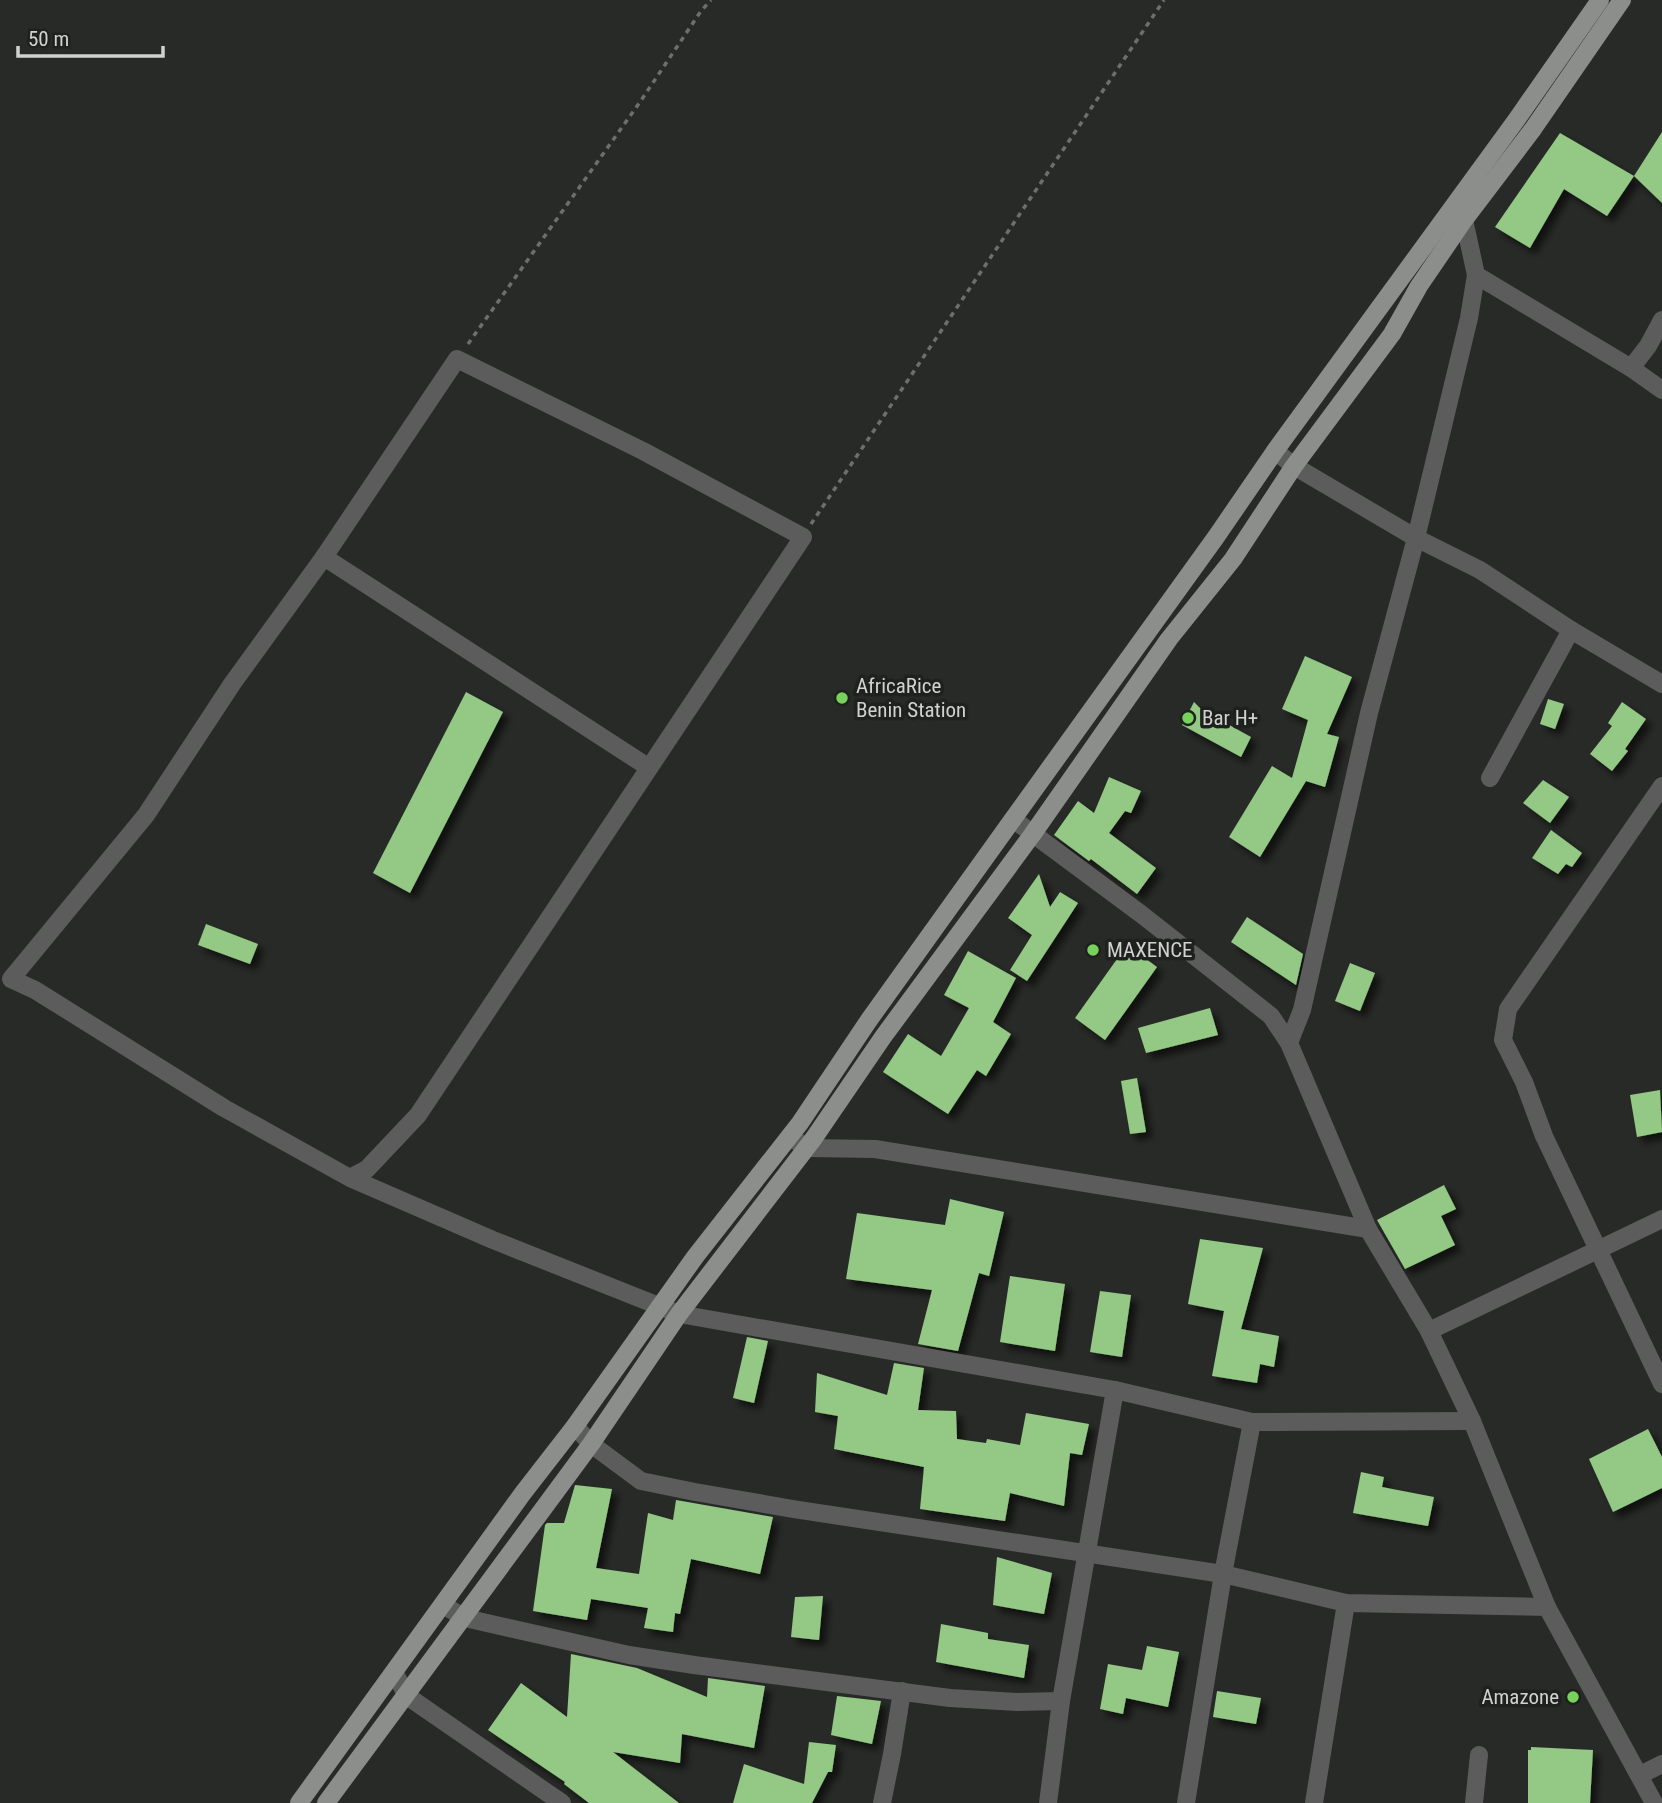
<svg xmlns="http://www.w3.org/2000/svg" width="1662" height="1803" font-family="'Roboto Condensed',sans-serif">
<style>
.building{fill:#93c984;filter:url(#shadow)}
.lines{fill:none;stroke-linecap:round;stroke-linejoin:round}
.path{stroke:#6d6f6c;stroke-width:3.5;stroke-dasharray:5 5;stroke-linecap:butt}
.minor{stroke:#5b5c5b;stroke-width:18}
.major{stroke:#8c8e8b;stroke-width:18}
.poi-dot{fill:#76d25a;stroke:#1e211e;stroke-width:2.5}
.labels{text-anchor:middle;dominant-baseline:central;stroke-width:7;stroke-linejoin:round;paint-order:stroke}
.poi-label{font-size:21px;fill:#d1d2d0;stroke:#1e211e;text-anchor:start}
</style>
<defs>
<filter id="shadow"><feDropShadow dx="6" dy="6" stdDeviation="3.5" flood-color="#0009"/></filter>
</defs>
<rect width="100%" height="100%" fill="#282a27"/>
<g class="building">
<path d="M1662,132v71l-28,-27z"/>
<path d="M1560,133l74,43 -27,40 -43,-27 -34,59 -35,-21z"/>
<path d="M1305,656l47,21 -25,57 12,3 -14,50 -19,-6 -46,76 -31,-20 43,-71 20,12 16,-58 -26,-11z"/>
<path d="M466,692l37,20 -93,181 -37,-20z"/>
<path d="M1548,699l16,5 -9,25 -15,-5z"/>
<path d="M1194,702l8,8 49,27 -10,20 -59,-32z"/>
<path d="M1622,702l24,17 -21,30 3,2 -16,20 -22,-17 22,-28 -4,-3z"/>
<path d="M1109,777l32,14 -10,22 -6,-2 -16,22 47,35 -19,26 -46,-35 -2,2 -35,-26 24,-34 16,12z"/>
<path d="M1543,780l26,17 -19,26 -27,-20z"/>
<path d="M1551,830l31,23 -10,14 -6,-3 -8,10 -26,-16z"/>
<path d="M1039,874l11,33 10,-15 18,11 -51,78 -17,-11 22,-35 -24,-17z"/>
<path d="M1247,917l56,37 -7,31 -65,-43z"/>
<path d="M206,924l52,20 -8,20 -52,-19z"/>
<path d="M1127,945l30,22 -52,73 -30,-22z"/>
<path d="M968,951l48,27 -23,44 18,12 -25,42 -9,-6 -29,44 -65,-42 25,-38 33,22 28,-48 -25,-13z"/>
<path d="M1350,963l25,10 -15,38 -25,-10z"/>
<path d="M1210,1008l8,27 -72,18 -8,-25z"/>
<path d="M1137,1078l9,54 -16,2 -9,-53z"/>
<path d="M1660,1090l2,42 -25,5 -7,-42z"/>
<path d="M1444,1185l12,24 -15,7 14,29 -50,24 -28,-49z"/>
<path d="M950,1199l54,13 -15,64 -10,-3 -21,78 -40,-7 14,-54 -86,-11 11,-66 88,12z"/>
<path d="M1200,1239l63,9 -22,81 38,7 -5,31 -14,-3 -3,19 -45,-7 12,-65 -36,-7z"/>
<path d="M1010,1276l55,8 -10,67 -55,-9z"/>
<path d="M1100,1291l31,4 -9,62 -32,-5z"/>
<path d="M747,1337l21,4 -14,62 -21,-5z"/>
<path d="M894,1363l30,5 -6,42 38,1 1,28 29,4 1,-4 33,6 6,-32 63,11 -7,31 -12,-2 -6,53 -54,-13 -5,28 -85,-12 4,-42 -90,-18 4,-33 -23,-4 2,-39 70,22z"/>
<path d="M1648,1429l14,28v31l-49,24 -24,-53z"/>
<path d="M1361,1472l23,5 -2,10 52,10 -6,29 -75,-13z"/>
<path d="M575,1485l37,4 -16,79 43,6 9,-61 25,7 3,-20 97,17 -13,57 -69,-15 -11,55 -5,-1 -2,19 -29,-4 4,-20 -57,-9 -4,21 -54,-9 12,-86 2,-2h17z"/>
<path d="M997,1557l55,16 -8,41 -51,-9z"/>
<path d="M823,1596l-4,44 -28,-3 4,-40z"/>
<path d="M941,1624l47,9v6l41,6 -5,33 -88,-16z"/>
<path d="M1147,1646l32,6 -11,55 -42,-9 -3,16 -23,-5 8,-45 34,6z"/>
<path d="M571,1654l66,14 70,29 1,-19 57,8 -11,62 -72,-14 -2,29 -67,-11 66,51h-90l-25,-19 1,-2 -77,-52 33,-47 46,34z"/>
<path d="M1217,1691l44,7 -5,26 -43,-7z"/>
<path d="M837,1696l44,5 -9,43 -41,-9z"/>
<path d="M809,1742l27,3 -4,27h-4l-16,31h-79l11,-39 60,20z"/>
<path d="M1531,1747l62,3 -3,53h-62v-53h3z"/>
</g>
<g class="lines">
<g class="path">
<path d="M468,344l172,-242 61,-91 10,-11"/>
<path d="M811,524l353,-524"/>
</g>
<g class="minor">
<path d="M1455,214l9,6 12,55 155,93 31,22"/>
<path d="M1631,368l17,-22 14,-26"/>
<path d="M1275,451l19,15 122,72 64,32 91,60 91,54"/>
<path d="M324,557l324,210"/>
<path d="M1490,778l81,-148"/>
<path d="M1662,786l-154,223 -5,31 21,42 20,54 118,248"/>
<path d="M1013,819l128,95 130,102 18,27 79,186 61,102 43,90 75,186 107,196"/>
<path d="M1289,1043l13,-33 67,-297 47,-175 53,-220 7,-43"/>
<path d="M790,1136l16,12 69,1 493,80"/>
<path d="M350,1178l17,-9 51,-54 385,-578 -160,-86 -186,-92 -133,198 -92,127 -86,131 -135,164 24,11 189,118 126,70 143,62 186,74 436,76 137,32 220,-1"/>
<path d="M1429,1331l233,-112"/>
<path d="M575,1426l16,18 50,37 54,11 98,17 430,65 123,29 201,4"/>
<path d="M443,1605l22,13 164,37 65,10 256,33 67,4 44,-1"/>
<path d="M394,1672l13,24 155,107"/>
<path d="M1640,1775l22,-11"/>
<path d="M882,1803l10,-49 10,-63"/>
<path d="M1048,1803l13,-102 54,-311"/>
<path d="M1186,1803l37,-229 29,-152"/>
<path d="M1314,1803l32,-200"/>
<path d="M1474,1803l5,-48"/>
</g>
<g class="major">
<path d="M299,1803l224,-310 52,-67 120,-169 105,-134 69,-103 144,-201 203,-282 59,-86 242,-332 83,-119"/>
<path d="M326,1803l265,-359 88,-130 135,-176 69,-101 149,-202 137,-196 64,-80 61,-93 98,-132 27,-48 45,-66 69,-91 89,-129"/>
</g>
</g>
<g class="poi-dot">
<circle cx="842" cy="698" r="7"/>
<circle cx="1188" cy="718" r="7"/>
<circle cx="1093" cy="950" r="7"/>
<circle cx="1573" cy="1697" r="7"/>
</g>
<g class="labels">
<g class="poi-label">
<text x="856" y="686">AfricaRice<tspan x="856" dy="24">Benin Station</tspan></text>
<text x="1202" y="718">Bar H+</text>
<text x="1107" y="950">MAXENCE</text>
<text x="1559" y="1697" text-anchor="end">Amazone</text>
</g>
</g>
<path d="M18 46v10h145v-10" fill="none" stroke="#d1d2d0" stroke-width="3.5"/>
<text x="28" y="46" font-size="21" fill="#d1d2d0" stroke="#1e211e" stroke-width="5" paint-order="stroke">50 m</text>
</svg>
